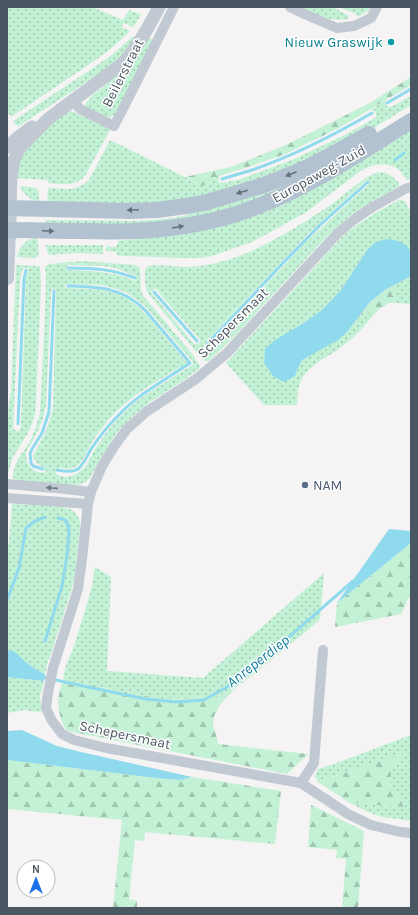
<svg xmlns="http://www.w3.org/2000/svg" width="418" height="915" font-family="Karla,sans-serif">
<style>
.grass{fill:url(#grass-dots);fill-rule:evenodd}
.forest{fill:url(#forest-firs)}
.water{fill:#90daee}
.lines{fill:none;stroke-linecap:round;stroke-linejoin:round}
.stream{stroke:#90daee;stroke-width:3}
.minor{stroke:#c1cad2;stroke-width:10}
.tertiary{stroke:#c1cad2;stroke-width:13}
.secondary{stroke:#c1cbd6;stroke-width:14}
.primary{stroke:#b3c2d1;stroke-width:16}
.oneway{fill:#64717d}
.oneway2{fill:#6e7983}
.culture-dot{fill:#0f9aa8;stroke:#fff;stroke-width:1.5}
.service-dot{fill:#5c6f8a;stroke:#fff;stroke-width:1.5}
.labels{text-anchor:middle;dominant-baseline:central;stroke-width:3;stroke-linejoin:round;paint-order:stroke}
.culture-label{font-size:14px;fill:#0d838f;stroke:#fff;text-anchor:end}
.street-label{font-size:14px;fill:#4a5661;stroke:#fff}
.service-label{font-size:14px;fill:#4e5e75;stroke:#fff;text-anchor:start}
.water-label{font-size:15px;font-style:italic;fill:#0c7c9b;stroke:#fff}
</style>
<defs>
<pattern id="grass-dots" width="8" height="8" patternUnits="userSpaceOnUse"><rect width="8" height="8" fill="#c3f1d5"/><path d="M2 2h.1M6 6h.1" fill="none" stroke="#a0c6b0" stroke-width="1.8" stroke-linecap="round"/></pattern>
<pattern id="forest-firs" width="22" height="20" patternUnits="userSpaceOnUse"><rect width="22" height="20" fill="#c3f1d5"/><path d="M5 1l3.5 6h-7zM16 11l3.5 6h-7z" fill="#a0c6b0"/></pattern>
</defs>
<rect width="100%" height="100%" fill="#f5f3f3"/>
<g class="grass">
<path d="M7,7h85l31,13 6,-10 12,4 -3,6 -5,7 -9,-4 -3,4 9,4 -17,16 -13,10 -89,60 -2,-3h-2z"/>
<path d="M302,7h31l16,9 -1,3c-16,3 -32,-4 -46,-11z"/>
<path d="M339,7h32l-2,3 -11,7 -2,-3z"/>
<path d="M133,36l2,3 -16,19 -22,17 -78,51 -3,-1 -3,-4 86,-57 14,-10z"/>
<path d="M149,38l5,2 -39,75 -8,3 -22,-11 1,-4 5,-6 41,-35 8,-9z"/>
<path d="M411,96v9l-55,34 -110,48 -89,17 -110,-1 1,-15 23,1 7,-2 6,-3 5,-4 21,-40 75,37 16,9 8,-2 10,-8 -1,4 2,3 18,-3 54,-20 55,-26 28,-16c2,-3 1,-5 -1,-8h-3l15,-10 -1,3 1,3 5,1z"/>
<path d="M68,110l43,18 -26,48c-10,11 -23,8 -37,7v-3l-32,-2 6,-30z"/>
<path d="M411,112v3l-107,65 -69,29 -75,15h-114v-4l91,1 36,-3 14,-3 29,-9 150,-67z"/>
<path d="M411,126v53l-4,1c-3,-4 -5,-7 -8,-10 -12,-9 -25,-6 -37,0l-57,43 -53,29 -40,14 -13,2h-17l-57,-2 -8,-1v-3l-11,-1 1,-6h1l1,2h7v-2l2,-1v-3l41,-5 47,-9z"/>
<path d="M380,172c9,1 14,5 19,11v3l-1,1 -32,18 -13,8 -27,24 -91,99 -26,25h-3l-4,-2 -55,-67 -2,-10v-13l3,-3c13,-2 27,1 40,1 23,-1 47,-8 68,-18 27,-13 52,-29 76,-45 14,-10 33,-29 48,-32zM367,180l2,4 -20,18 -45,42 -96,103h-3l-1,-1 2,-4 103,-109zM155,288l45,52v2l-4,3 -2,-1 -43,-52z"/>
<path d="M21,186l15,2 3,4v10c-9,-2 -15,-8 -19,-15z"/>
<path d="M399,200l6,1 6,12v41l-5,-8 -39,4 -26,40 -18,19 -19,14 -9,53 3,-8 4,-8 45,-28 17,-22 9,6c-9,10 -18,21 -29,29 -16,13 -39,20 -45,41 -2,6 -1,13 -2,19h-33l-38,-42 118,-128c17,-14 36,-25 55,-35z"/>
<path d="M37,237l2,16 -2,4 -2,1 -18,-1c2,-11 9,-17 20,-20z"/>
<path d="M46,245h57v9l-25,-1 -29,2h-1z"/>
<path d="M82,261l53,4 5,3 1,21 1,5 51,61 7,11 -1,3 -21,15 -27,17 -16,13 -16,16 -6,8 -10,16 -13,24 -4,4 -5,2 -7,1 -51,-3 -10,-4c1,-19 9,-22 17,-37 5,-9 7,-19 10,-28l5,-97 1,-42 -1,-7 4,-3zM67,265h1l34,1 13,2 21,8v5h-1c-22,-10 -44,-10 -68,-11l-1,-3zM65,284l37,1 21,6 9,5 13,10 48,56v2l-2,2c-17,11 -35,21 -51,33 -24,18 -41,41 -54,67 -8,9 -19,14 -30,8l-1,-5 2,-1c6,0 13,2 18,-1 7,-3 16,-24 21,-31 5,-6 10,-13 15,-19 23,-24 48,-37 76,-54 -9,-10 -17,-21 -26,-31 -13,-15 -24,-31 -43,-38 -17,-6 -35,-5 -52,-6l-1,-2zM52,289h3l1,2 -3,116c-3,19 -11,32 -20,49l3,7 9,5 1,2 -2,3c-12,-1 -19,-8 -18,-21 10,-17 16,-26 20,-46l5,-115z"/>
<path d="M16,265l24,1 1,20 -5,116 -1,12 -3,10 -4,9 -15,24 -5,16 -1,-57 4,-23zM24,268h5l-3,10 -5,147 -2,7 -6,-3 7,-147 2,-12z"/>
<path d="M411,276v28l-15,-1v-19z"/>
<path d="M13,504c12,1 50,1 59,6 6,4 9,12 8,19l-5,44 -3,15 -23,72h-1l-3,14c-7,-3 -14,-7 -19,-12 -6,-4 -9,-10 -16,-12l-3,2v-96l2,-15 3,-36z"/>
<path d="M95,567l16,10 -4,94 96,7 121,-105 -4,46 -12,11 -57,46 -20,15 -17,6 -52,2 -99,-19 3,-15 7,-16 12,-38 7,-25z"/>
<path d="M7,677l37,4 -4,15 2,15 -5,1 -13,-2 -17,3z"/>
<path d="M411,735v46l-1,6 1,3v31l-28,-4 -13,-4 -20,-10 53,4 -1,-6 -13,-12 3,-21 11,-8 -1,-7 -84,29 -3,-6 3,-7 16,-5z"/>
</g>
<g class="forest">
<path d="M411,77v8l-72,43 -56,27 -44,15 -20,6 -10,8 -8,2 -16,-9 46,-10 55,-22 84,-42z"/>
<path d="M396,284v19h-7l-10,6 -6,7 -9,-6c9,-12 19,-19 32,-26z"/>
<path d="M411,543v50l-10,21 -66,13 2,-24z"/>
<path d="M63,680l99,19 52,-2 17,-6 5,-4 -16,18 -6,11 -1,10 3,8 2,10 90,10 -21,20 -220,-43c-6,-8 -9,-21 -9,-31 1,-7 3,-14 5,-20z"/>
<path d="M402,753l1,7 -11,8 -3,21 13,12 1,6 -53,-4 -32,-21z"/>
<path d="M7,760l149,18 24,2 12,-3 89,14 -6,53 -130,-12 -1,9 -9,-1 -6,59 8,2v7h-24l9,-88 -115,-11z"/>
<path d="M311,805l53,26 -6,77h-16l4,-49 -10,-1 1,-8 -29,-3z"/>
</g>
<g class="water">
<path d="M387,239c10,1 20,3 24,14 2,6 0,18 0,23l-26,14 -15,12 -23,30 -9,8 -36,20 -4,8 -3,8 -11,6 -11,-6 -9,-13 1,-14 10,-9 29,-17 19,-14 18,-19 26,-40 9,-8z"/>
<path d="M389,529l22,2v12l-74,60z"/>
<path d="M10,650c7,1 12,10 18,14 5,4 11,7 17,10l-1,7 -37,-4v-25z"/>
<path d="M22,730l35,16 24,6 111,25 -12,3 -24,-2 -149,-18v-29z"/>
</g>
<g class="lines">
<g class="stream">
<path d="M387,103l24,-14"/>
<path d="M395,160l9,-7"/>
<path d="M222,179c10,-3 20,-6 30,-9 41,-14 82,-35 120,-57"/>
<path d="M68,268c25,0 44,1 67,10"/>
<path d="M154,292l43,49"/>
<path d="M207,344l77,-82 36,-37 48,-43"/>
<path d="M18,424l6,-145 2,-9"/>
<path d="M43,469l-10,-3 -2,-3 -1,-9 2,-5 10,-16 7,-21 5,-121"/>
<path d="M57,470c6,1 15,3 21,-1 6,-5 9,-13 13,-20 7,-10 14,-20 23,-29 22,-25 48,-38 76,-57l-45,-53c-22,-23 -48,-23 -77,-24"/>
<path d="M7,600l12,-32 7,-40 9,-7 10,-4"/>
<path d="M45,641l17,-55 5,-30 2,-24 -1,-7 -2,-4 -3,-2 -5,-1"/>
<path d="M42,677l41,9 63,13 30,3 28,-2 37,-21 112,-98"/>
</g>
<g class="minor">
<path d="M290,7l12,6 35,15 17,-2 17,-8 6,-11"/>
<path d="M73,100l7,9 34,17 15,-29 45,-90"/>
<path d="M411,187l-6,2 -34,19 -15,10 -18,15 -111,120 -31,26 -50,33 -19,17 -12,16 -13,21 -11,26 -3,12 -6,55 -4,30 -25,79 -5,25 -2,15 6,13 10,13 12,6 32,8 195,35 47,31 23,11 29,7 11,1"/>
<path d="M7,484l59,5 25,3"/>
<path d="M7,498l81,6"/>
<path d="M301,783l13,-20 9,-113"/>
</g>
<g class="tertiary">
<path d="M7,147l14,-12 11,-8"/>
<path d="M10,208c1,-20 -1,-42 9,-59l29,-30 74,-55c16,-17 27,-37 37,-57"/>
</g>
<path class="secondary" d="M7,278l3,-70"/>
<g class="primary">
<path d="M7,208l122,3 28,-1 29,-4 18,-3 57,-17 21,-8 24,-10 23,-12 40,-22"/>
<path d="M7,230c25,0 50,1 76,1 29,1 58,1 87,-3 33,-4 66,-12 96,-25 52,-21 98,-53 145,-82"/>
</g>
</g>
<defs><path id="oneway-solid" d="M-6-.8H1V-3.2L6.5 0L1 3.2V.8H-6Z"/></defs>
<g class="oneway">
<use href="#oneway-solid" transform="translate(291 174) rotate(157)"/>
<use href="#oneway-solid" transform="translate(242 192) rotate(164)"/>
<use href="#oneway-solid" transform="translate(133 210) rotate(178)"/>
<use href="#oneway-solid" transform="translate(178 227) rotate(-10)"/>
<use href="#oneway-solid" transform="translate(48 231) rotate(2)"/>
</g>
<use class="oneway2" href="#oneway-solid" transform="translate(52 488) rotate(-176)"/>
<circle class="culture-dot" cx="391" cy="42" r="4"/>
<circle class="service-dot" cx="305" cy="485" r="4"/>
<g class="labels">
<g class="culture-label">
<text x="383" y="42">Nieuw Graswijk</text>
</g>
<g class="street-label">
<text transform="translate(123 73) rotate(-63)">Beilerstraat</text>
<text transform="translate(319 174) rotate(-29)">Europaweg-Zuid</text>
<text transform="translate(233 323) rotate(-45)">Schepersmaat</text>
<text transform="translate(125 735) rotate(12)">Schepersmaat</text>
</g>
<g class="service-label">
<text x="313" y="485">NAM</text>
</g>
<g class="water-label">
<text transform="translate(258 661) rotate(-38)">Anreperdiep</text>
</g>
</g>
<rect width="418" height="915" fill="none" stroke="#4a5661" stroke-width="16"/>
<g transform="translate(36 879)"><circle r="19" fill="#ffffff" stroke="#b7bbc0"/>
<path d="M0-3L7 15L0 10L-7 15Z" fill="#1a73e8"/>
<text y="-6" font-size="11" font-weight="bold" text-anchor="middle" fill="#4a5661">N</text>
</g>
</svg>
